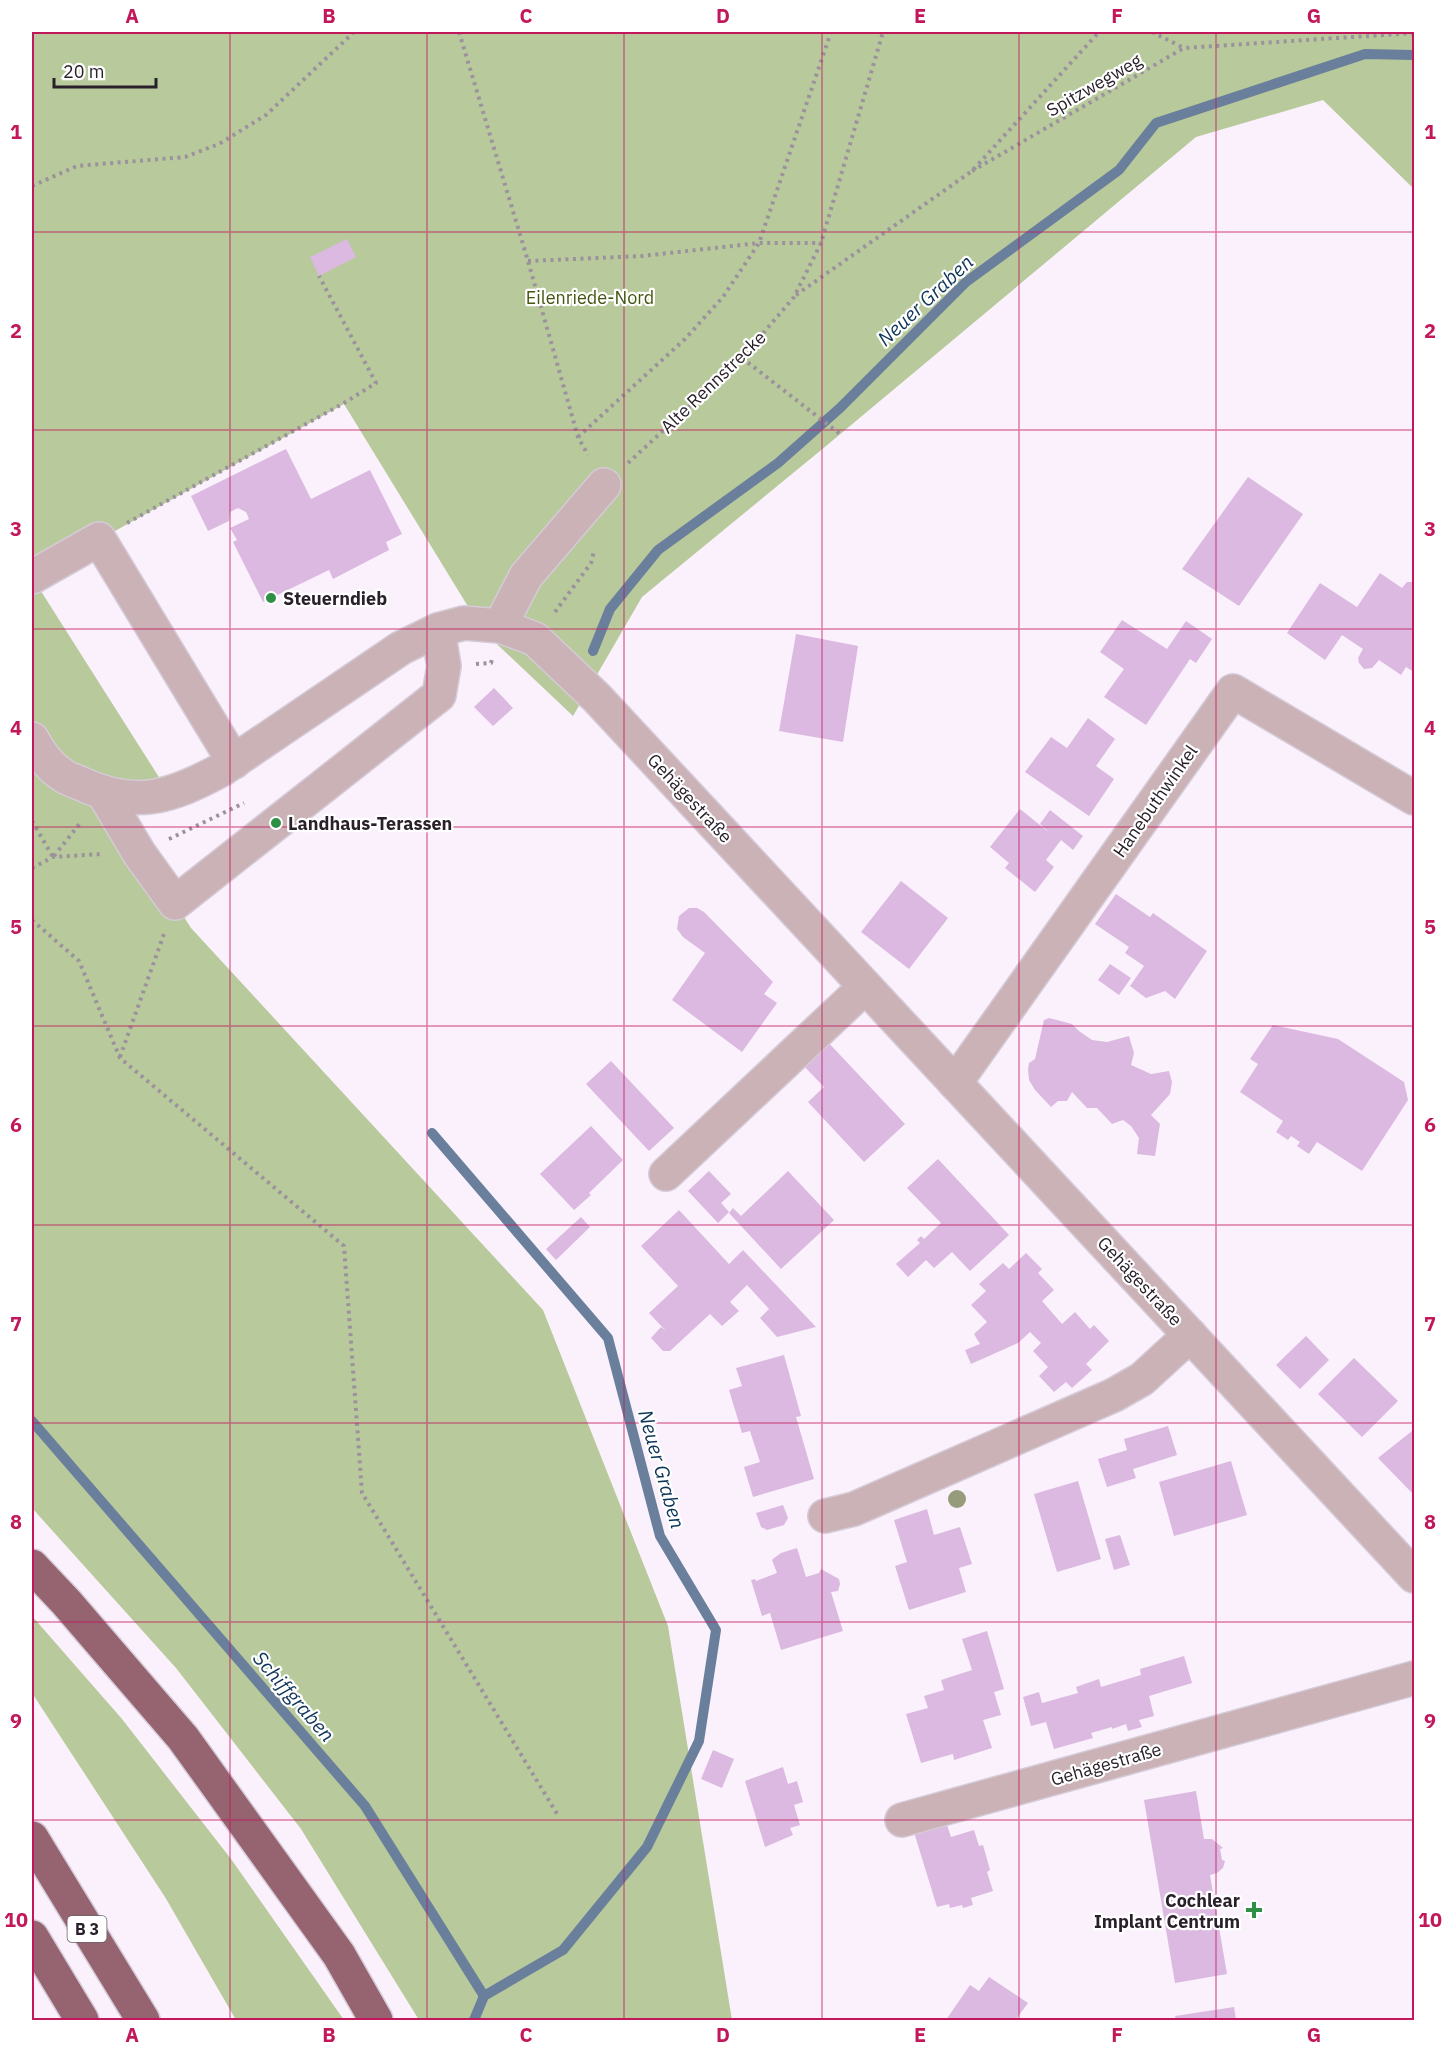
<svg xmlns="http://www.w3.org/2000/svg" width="1446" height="2052" font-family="'IBM Plex Sans',sans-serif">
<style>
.forest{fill:#b8c99b}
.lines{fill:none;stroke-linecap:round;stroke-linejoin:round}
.stream{stroke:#6a7f9c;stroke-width:10}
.building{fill:#dbb9e0}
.minor-casing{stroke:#d5cbd7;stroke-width:36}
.highway-casing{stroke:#d5cbd7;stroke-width:36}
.path{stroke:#9c929e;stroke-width:4;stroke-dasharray:3 4.5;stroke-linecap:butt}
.minor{stroke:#cab2b7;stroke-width:33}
.highway{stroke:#956470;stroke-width:33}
.tree{fill:#969c7b}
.grid{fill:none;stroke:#c2185b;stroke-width:1.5;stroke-opacity:0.55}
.poi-dot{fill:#2e9044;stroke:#fff;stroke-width:2}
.labels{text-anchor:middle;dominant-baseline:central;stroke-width:4.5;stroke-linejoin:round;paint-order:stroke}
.shield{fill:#fff;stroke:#69636a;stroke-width:1.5}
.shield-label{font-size:16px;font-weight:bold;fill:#29202a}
.street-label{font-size:18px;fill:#29202a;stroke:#fff}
.park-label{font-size:18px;fill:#435610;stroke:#fff}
.poi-label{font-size:18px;font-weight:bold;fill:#29202a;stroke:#fff;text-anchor:start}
.water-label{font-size:20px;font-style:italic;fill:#0f3559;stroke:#fff}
.neatline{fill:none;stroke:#c2185b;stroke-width:2}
.grid-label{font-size:20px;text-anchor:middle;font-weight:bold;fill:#c2185b}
</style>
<rect width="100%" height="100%" fill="#fbf1fd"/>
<g class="forest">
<path d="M32,32h1382v157l-91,-89 -127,37 -376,314 -178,146 -69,119 -90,-85 -139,-227 -312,173 137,216 -64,1 86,134 352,382 125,316 64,394h-313l-118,-191 -125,-161 -144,-160z"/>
<path d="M32,1616l90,103 109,140 113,161h-108l-71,-123 -133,-204z"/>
</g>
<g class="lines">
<g class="stream">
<path d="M593,651l17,-42 48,-59 120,-87 62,-55 126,-126 153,-112 37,-47 209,-69 49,1"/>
<path d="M432,1133l176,205 52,198 56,94 -17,111 -52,106 -84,103 -79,46"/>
<path d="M32,1421l333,385 119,190"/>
<path d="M474,2020l10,-24"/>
</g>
</g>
<g class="building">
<path d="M347,239l9,18 -37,19 -9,-19z"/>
<path d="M286,449l25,50 59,-29 32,64 -16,8 3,8 -56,29 -4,-9 -66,32 -30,-60 4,-2 -7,-12 19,-9 -3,-7 -8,-4 -8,4 -1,9 -21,10 -17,-35z"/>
<path d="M1248,477l55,37 -64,92 -57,-37z"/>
<path d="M1380,573l22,15 5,-6h7v90l-8,-5 -5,8 -22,-15 -7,8 -8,1 -5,-6 -1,-5 5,-9 -21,-14 -17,25 -38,-27 33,-50 37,24z"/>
<path d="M1122,620l45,29 19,-28 26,18 -16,24 -6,-4 -44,66 -42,-28 20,-28 -24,-17z"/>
<path d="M796,634l62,12 -15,96 -64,-11z"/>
<path d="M494,688l19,20 -20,18 -19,-19z"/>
<path d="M1088,718l27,21 -19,27 18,13 -25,37 -64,-44 26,-35 16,11z"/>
<path d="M1020,809l31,25 -11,-10 10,-14 33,26 -10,14 -12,-10 -15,20 8,7 -19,25 -30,-24 4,-5 -19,-16z"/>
<path d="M901,881l47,37 -39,51 -48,-37z"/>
<path d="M1116,894l34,23 3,-4 54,38 -32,48 -10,-8 -19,7 -16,-12 14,-20 -19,-13 4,-6 -34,-23z"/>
<path d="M689,908h8l7,4 69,70 -9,12 13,9 -35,49 -70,-52 33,-47 -22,-16 -6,-8 2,-13z"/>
<path d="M1110,964l21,14 -12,17 -21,-15z"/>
<path d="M1049,1018l23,6 7,7 13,9 15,2 22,-6 5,17 -3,12 20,9 18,-3 3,11 -2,12 -19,21 9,9 -5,32 -18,-2 2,-16 -8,-12 -8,-6 -11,4 -15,-16h-10l-15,-16 -5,9h-9l-7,6 -16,-17 -6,-10 -1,-11 1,-6 6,-4 9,-39z"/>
<path d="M1273,1025l65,14 66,43 4,18 -46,71 -45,-29 -8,12 -12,-8 3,-4 -9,-6 -3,4 -12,-8 7,-11 -43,-29 18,-28 -8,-5z"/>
<path d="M825,1039l80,85 -41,38 -56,-60 16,-15 -24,-25z"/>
<path d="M611,1061l63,67 -25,23 -63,-67z"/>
<path d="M591,1126l32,34 -34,33 2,2 -17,15 -34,-36z"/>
<path d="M938,1159l71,76 -39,36 -18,-19 -18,16 -8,-8 -18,17 -12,-13 24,-21 -3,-3 4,-4 3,3 17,-16 -34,-35z"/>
<path d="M709,1171l22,23 -10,9 8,9 -11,11 -30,-32z"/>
<path d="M788,1171l46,49 -53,49 -52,-56 4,-5 8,8z"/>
<path d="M679,1210l50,54 14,-14 73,77 -39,10 -17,-19 9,-9 -22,-24 -17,17 9,9 -17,15 -12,-12 -40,37h-7l-12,-13 10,-11 5,4 -17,-18 29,-27 -37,-40z"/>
<path d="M581,1217l9,10 -34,33 -10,-11z"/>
<path d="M1026,1253l16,16 -4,4 16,17 -12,11 20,23 13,-12 15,17 4,-4 15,16 -23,23 6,6 -20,18 -6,-6 -12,10 -15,-16 9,-9 -15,-16 8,-8 -11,-11 -12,11 -47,21 -6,-14 15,-6 -6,-10 13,-12 -16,-17 15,-14 -7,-7 24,-21 6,6z"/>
<path d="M1306,1336l23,24 -29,29 -24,-24z"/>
<path d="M784,1355l17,61 -5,1 18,62 -61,18 -9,-30 16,-5 -10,-31 -8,2 -13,-43 13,-4 -6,-18z"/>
<path d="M1354,1358l44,43 -36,36 -44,-43z"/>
<path d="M1168,1426l9,29 -44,14 3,9 -29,9 -9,-28 29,-9 -3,-11z"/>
<path d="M1412,1431l2,3v61l-36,-37z"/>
<path d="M1231,1461l16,54 -73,21 -15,-54z"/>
<path d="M1078,1481l23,78 -44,13 -23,-78z"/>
<path d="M783,1505l5,13 -4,7 -17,5 -6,-3 -5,-14z"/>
<path d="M927,1509l7,26 26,-8 12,37 -13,4 7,24 -57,18 -14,-44 12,-4 -13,-42z"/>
<path d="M1120,1535l10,30 -16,5 -9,-31z"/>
<path d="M797,1548l9,29 13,-4 2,-4 18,10 1,5 -2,7 -7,1 12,39 -62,19 -11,-37 -8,3 -11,-36 4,-1 1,2 21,-8 -5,-13 2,-2 7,-5z"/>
<path d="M987,1631l17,58 -10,3 7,23 -18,5 9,28 -38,12 -1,-6 -32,9 -15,-49 22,-6 -4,-12 20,-6 -3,-10 31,-10 -10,-31z"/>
<path d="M1184,1656l8,27 -43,13 5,20 -15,4 3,7 -14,4 -2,-7 -14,5v-2l-21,6 2,5 -39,11 -8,-27 -15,4 -8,-29 16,-5 3,11 36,-10 -2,-6 23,-8 2,8 40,-12 -1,-6z"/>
<path d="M713,1750l21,9 -12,29 -21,-9z"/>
<path d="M783,1767l5,17 9,-3 6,21 -9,3 6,20 -10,3 3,7 -28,12 -20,-66z"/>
<path d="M1196,1791l8,48h8l11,9 -3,1 2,11 3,1 -2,7 -6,5 -7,2 17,99 -52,9 -31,-183z"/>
<path d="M945,1819l6,18 23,-7 5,16 4,-1 7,25 -3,2 6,19 -22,7 2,7 -10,3 -1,-3 -12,3 -1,-4 -12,3 -24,-78z"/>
<path d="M989,1977l39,26 -11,15 4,2h-75l24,-35 9,6z"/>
<path d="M1234,2007l2,13h-60l-1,-4z"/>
</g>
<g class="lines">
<defs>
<g id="minor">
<path d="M32,577l67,-38 135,223"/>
<path d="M500,626l26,-50 78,-91"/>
<path d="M32,739c7,13 17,27 29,35 6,5 14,7 21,10 54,25 89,13 139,-14l180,-122 37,-18 26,-7 36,3 35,13 62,59 817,878"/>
<path d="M104,794l35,59 36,50 264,-208 5,-29 -6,-36"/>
<path d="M955,1083l278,-392 181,107"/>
<path d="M666,1174l199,-187"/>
<path d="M825,1516l29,-7 260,-114 28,-16 48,-44"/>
<path d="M902,1820l512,-142"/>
</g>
<g id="highway">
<path d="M32,1566l34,36 117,136 156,217 37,65"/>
<path d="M32,1838l111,182"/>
<path d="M32,1937l50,83"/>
</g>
</defs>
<use href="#minor" class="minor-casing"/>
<use href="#highway" class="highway-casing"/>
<g class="path">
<path d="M459,32l69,229 50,176 10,18"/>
<path d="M1152,32l32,16"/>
<path d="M972,171l212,-123 230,-15"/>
<path d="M32,186l45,-20 108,-9 34,-13 47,-29 88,-83"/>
<path d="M528,261l114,-5 117,-13h62"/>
<path d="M796,295l176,-124 127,-139"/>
<path d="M742,358l98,76"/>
<path d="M578,437l107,-98 38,-42 36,-54 72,-211"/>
<path d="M628,463l114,-105 52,-61 27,-54 62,-211"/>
<path d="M127,523l217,-120 32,-20 -57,-107"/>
<path d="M555,612l36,-49 3,-12"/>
<path d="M476,664l15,-1 1,-4"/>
<path d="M32,821l21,36"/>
<path d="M169,839l75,-36"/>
<path d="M54,856l27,-34"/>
<path d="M32,868l21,-11 49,-3"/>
<path d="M32,920l47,41 41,97 224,188 18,247 197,324"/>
<path d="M120,1057l44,-123"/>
</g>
<use href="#minor" class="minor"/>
<use href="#highway" class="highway"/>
</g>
<circle class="tree" cx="957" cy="1499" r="9"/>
<path class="grid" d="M230,32v1988M427,32v1988M624,32v1988M822,32v1988M1019,32v1988M1216,32v1988M32,232h1382M32,430h1382M32,629h1382M32,827h1382M32,1026h1382M32,1225h1382M32,1423h1382M32,1622h1382M32,1820h1382"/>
<g class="poi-dot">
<circle cx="271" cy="598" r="6"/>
<circle cx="276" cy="823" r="6"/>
<path d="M1251 1901h6v6h6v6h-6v6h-6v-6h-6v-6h6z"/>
</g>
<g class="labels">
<rect class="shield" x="67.5" y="1916" width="39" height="26" rx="4.5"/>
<g class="shield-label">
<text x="87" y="1929">B 3</text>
</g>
<g class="street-label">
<text transform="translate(1094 85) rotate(-30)">Spitzwegweg</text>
<text transform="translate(713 382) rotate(-44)">Alte Rennstrecke</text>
<text transform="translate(690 798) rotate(47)">Gehägestraße</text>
<text transform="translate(1155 801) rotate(-55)">Hanebuthwinkel</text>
<text transform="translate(1140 1281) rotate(47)">Gehägestraße</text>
<text transform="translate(1106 1764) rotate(-16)">Gehägestraße</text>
</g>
<g class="park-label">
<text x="590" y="297">Eilenriede-Nord</text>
</g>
<g class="poi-label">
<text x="283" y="598">Steuerndieb</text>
<text x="288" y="823">Landhaus-Terassen</text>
<text x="1240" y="1900" text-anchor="end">Cochlear<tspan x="1240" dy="21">Implant Centrum</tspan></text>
</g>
<g class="water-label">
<text transform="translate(925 300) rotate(-43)">Neuer Graben</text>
<text transform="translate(662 1469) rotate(74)">Neuer Graben</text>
<text transform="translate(294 1696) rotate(49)">Schiffgraben</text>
</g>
</g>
<rect width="1446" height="2052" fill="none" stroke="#ffffff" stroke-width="66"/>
<path d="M54 78v9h102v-9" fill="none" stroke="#29202a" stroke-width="3"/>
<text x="63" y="78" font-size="18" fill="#29202a" stroke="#ffffff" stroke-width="4.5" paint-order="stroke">20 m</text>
<rect x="33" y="33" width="1380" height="1986" class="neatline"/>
<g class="grid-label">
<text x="132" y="23">A</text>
<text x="329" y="23">B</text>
<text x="526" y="23">C</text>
<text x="723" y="23">D</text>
<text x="920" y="23">E</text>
<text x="1117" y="23">F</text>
<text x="1314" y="23">G</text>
<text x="16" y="139">1</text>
<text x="1430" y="139">1</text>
<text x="16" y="338">2</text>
<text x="1430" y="338">2</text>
<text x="16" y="536">3</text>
<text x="1430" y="536">3</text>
<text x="16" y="735">4</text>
<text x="1430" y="735">4</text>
<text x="16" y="934">5</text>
<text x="1430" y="934">5</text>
<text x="16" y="1132">6</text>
<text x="1430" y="1132">6</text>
<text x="16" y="1331">7</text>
<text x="1430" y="1331">7</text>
<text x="16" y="1529">8</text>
<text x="1430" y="1529">8</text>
<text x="16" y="1728">9</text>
<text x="1430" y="1728">9</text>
<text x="16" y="1927">10</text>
<text x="1430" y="1927">10</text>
<text x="132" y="2042">A</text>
<text x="329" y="2042">B</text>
<text x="526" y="2042">C</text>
<text x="723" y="2042">D</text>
<text x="920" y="2042">E</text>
<text x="1117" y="2042">F</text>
<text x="1314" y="2042">G</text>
</g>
</svg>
